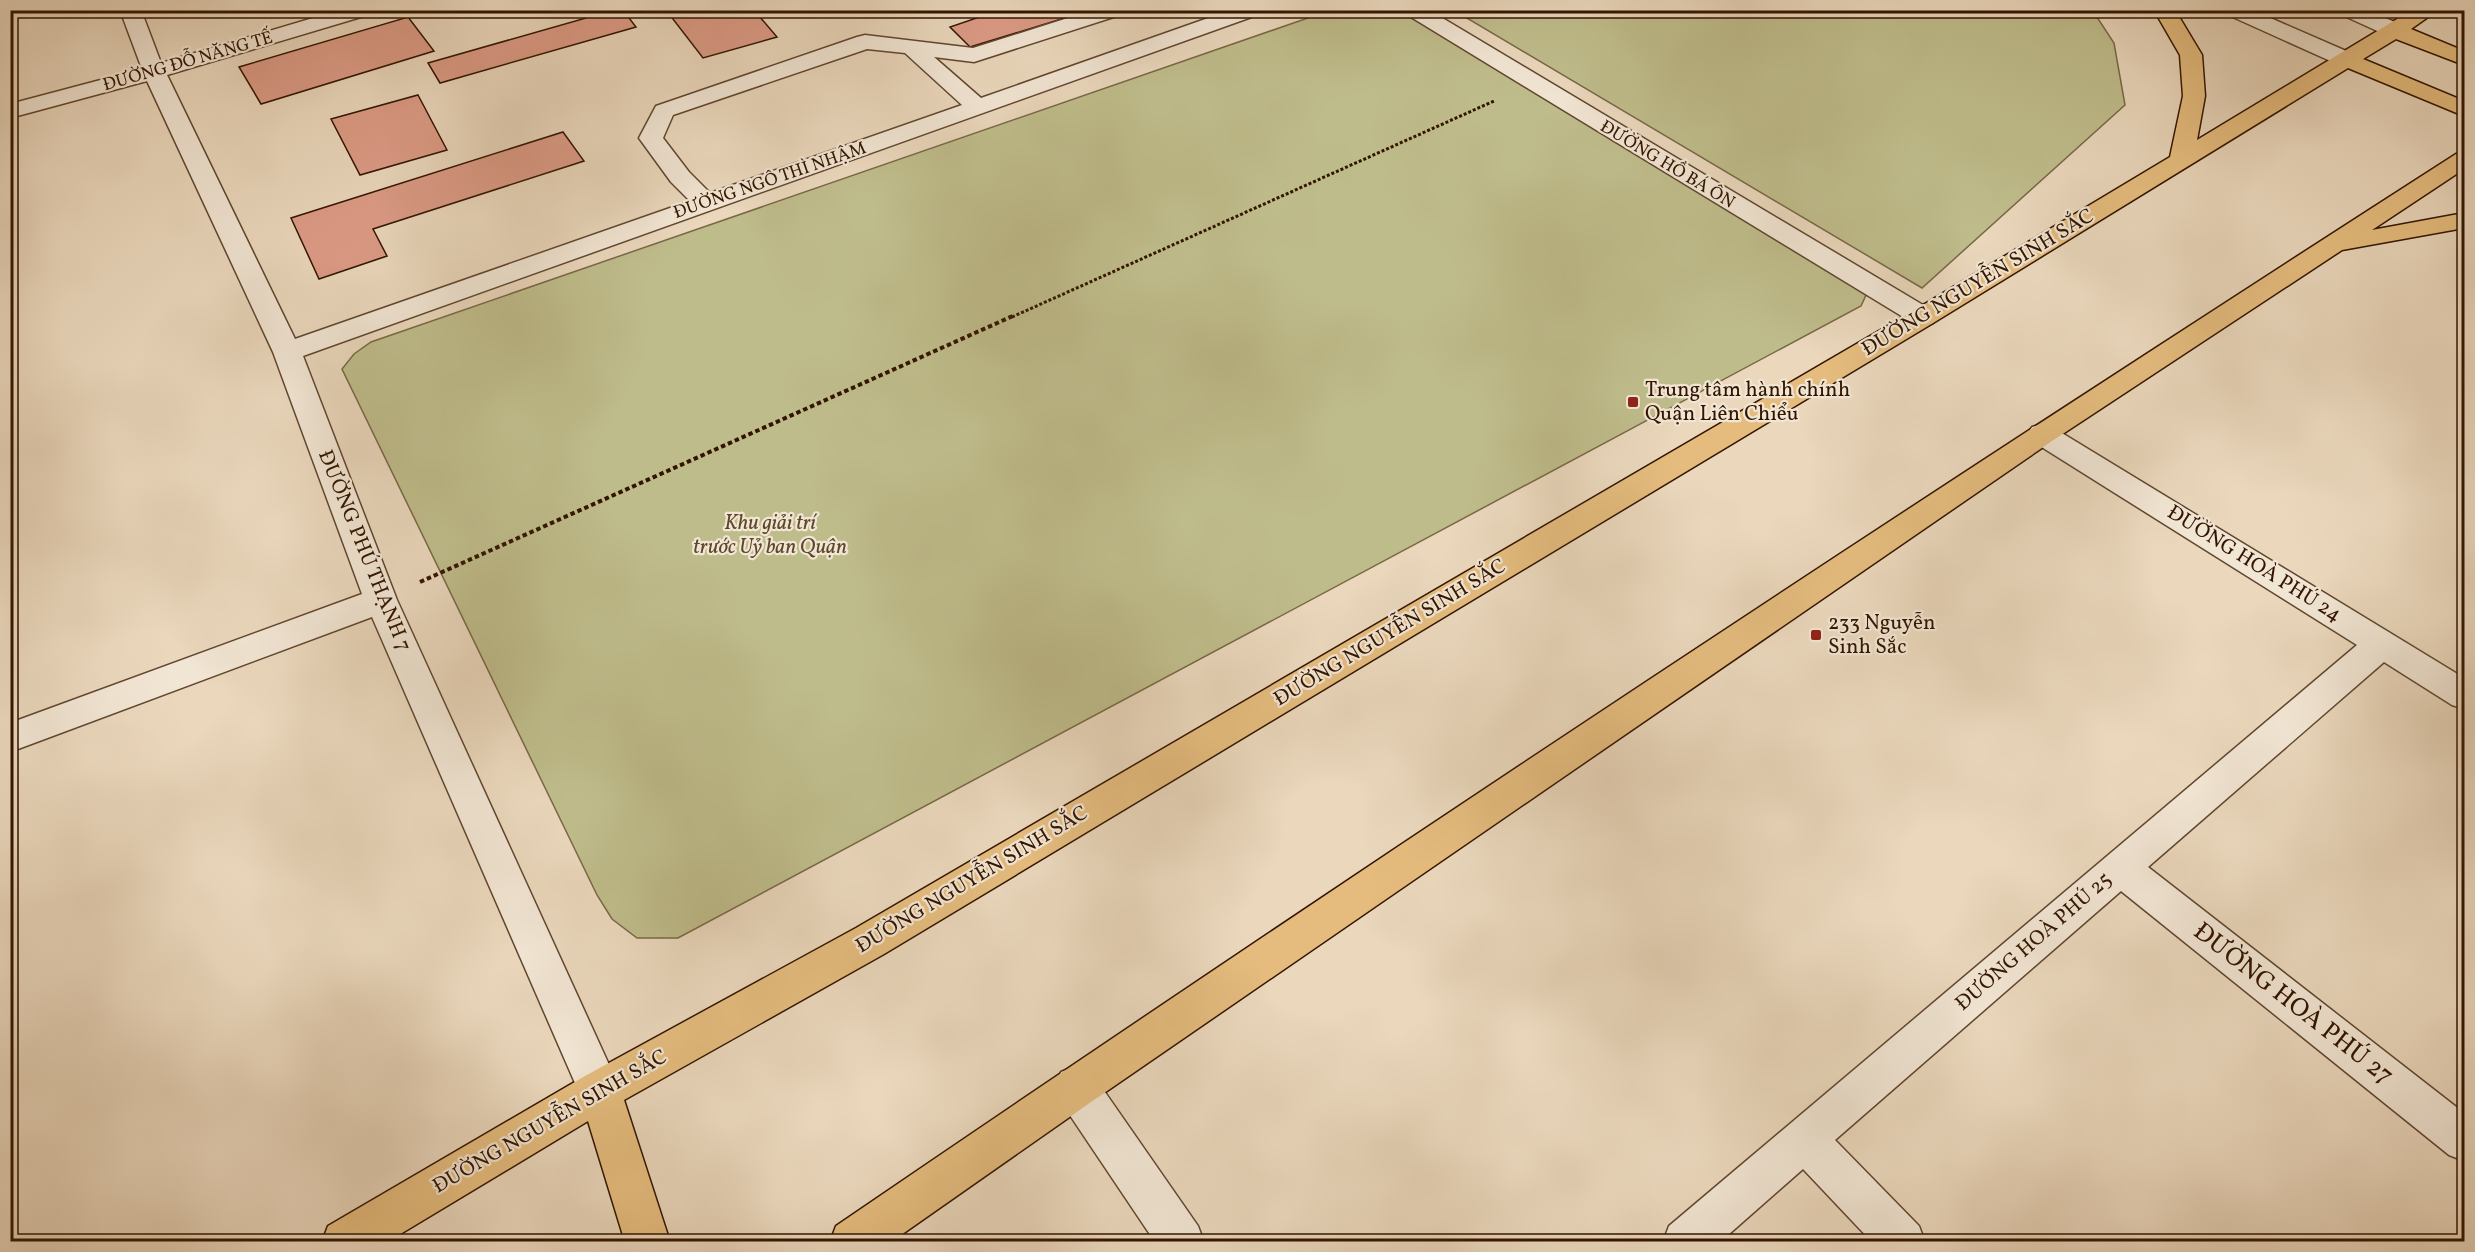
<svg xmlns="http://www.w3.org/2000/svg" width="2475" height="1252" font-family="Vollkorn,serif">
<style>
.green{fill:#bfbc8b;stroke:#786846;stroke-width:1.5}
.building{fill:#dc9b86;stroke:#321500;stroke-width:1.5}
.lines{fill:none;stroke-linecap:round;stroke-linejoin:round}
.minor-casing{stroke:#60462f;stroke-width:3}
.major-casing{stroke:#321500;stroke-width:3}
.path-far1{stroke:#321500;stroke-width:3;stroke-dasharray:3 2;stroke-linecap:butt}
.path{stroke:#321500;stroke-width:4;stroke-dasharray:4.5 3;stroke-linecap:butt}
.minor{fill:#f1e5d3;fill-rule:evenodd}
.major{fill:#e5bc7e;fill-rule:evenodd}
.poi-dot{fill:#8f2418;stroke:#f1e5d3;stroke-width:2}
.labels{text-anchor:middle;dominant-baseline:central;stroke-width:4.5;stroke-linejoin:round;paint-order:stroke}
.far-street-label{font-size:18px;fill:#321500;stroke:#f1e5d3}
.street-label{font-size:21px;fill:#321500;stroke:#f1e5d3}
.poi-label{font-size:21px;fill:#321500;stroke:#f1e5d3;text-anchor:start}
.park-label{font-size:21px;font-style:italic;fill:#5c472a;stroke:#f1e5d3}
.near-street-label{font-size:26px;fill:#321500;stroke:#f1e5d3}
</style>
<rect width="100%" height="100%" fill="#ead7bc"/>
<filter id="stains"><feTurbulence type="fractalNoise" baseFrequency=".00333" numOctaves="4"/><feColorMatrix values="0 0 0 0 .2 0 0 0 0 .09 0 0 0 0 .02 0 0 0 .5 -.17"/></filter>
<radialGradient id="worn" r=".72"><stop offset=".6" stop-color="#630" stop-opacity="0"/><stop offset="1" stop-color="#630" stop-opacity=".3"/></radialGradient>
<g class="green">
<path d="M1331,10l69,1 456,272 10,12 -5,11 -1183,632h-41l-25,-19 -15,-24 -255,-526 12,-15 17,-12z"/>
<path d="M1455,11h638l21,32 11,62 -203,183z"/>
</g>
<g class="building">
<path d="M614,10h9l13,17 -196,56 -12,-20z"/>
<path d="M666,10h88l23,27 -74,21z"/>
<path d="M1000,10h91l-121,37 -20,-20z"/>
<path d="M408,17l26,34 -173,53 -22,-37z"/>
<path d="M418,95l29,55 -87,25 -29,-56z"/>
<path d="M563,132l21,29 -211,68 14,27 -68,23 -28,-61z"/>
</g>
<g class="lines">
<defs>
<g id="minor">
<path d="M120,10h21l20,53 179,-53h34l-3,4 -204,61 128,264 395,-138 -19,-19 -32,-44 17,-32 201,-69 8,-2 108,13 120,-38h33l-3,4 -149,48 -40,-5 47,41 250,-88h32l-3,4 -957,342 94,244 224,491 -6,15 -15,6 -15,-6 -213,-489 -362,135v-29l352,-129 -89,-242 -126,-271 -137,37v-14l132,-35zM867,49l38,4 57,52 -252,88 -21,-21 -26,-34 10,-23z"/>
<path d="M1403,10h26l504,301 4,6 -4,6 -10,3 -10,-3 -507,-309z"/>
<path d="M2223,10h29l101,44 3,5 -3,5 -8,2 -8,-2 -111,-50z"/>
<path d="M2337,10h29l36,15 3,5 -3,5 -8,1 -8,-1 -46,-21z"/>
<path d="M2042,424l10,3 412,251v31l-12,-4 -68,-43 -236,205 316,246v48l-15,-6 -328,-264 -286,249 84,86 6,16h-53l-69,-73 -83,73h-57l6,-16 688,-581 -325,-204 -5,-7 5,-7z"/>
<path d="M1076,1066l15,6 107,154 6,16h-49l-94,-140 -6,-15 6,-15z"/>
</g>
<g id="major">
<path d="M2154,10h21l27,45 3,41 -8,44 215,-130h26l-27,19 53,22v14l-68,-26 -33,20 101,42v15l-116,-48 -415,255 -1049,631 -260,146 46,142h-45l-37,-121 -201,121h-65l6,-16 257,-150 271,-148 1057,-617 257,-154 13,-61 -3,-41z"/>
<path d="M2464,152v17l-92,61 92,-17v15l-122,22 -290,191 -961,661 -200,140h-61l6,-16c535,-365 1075,-722 1620,-1072z"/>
</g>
</defs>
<use href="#minor" class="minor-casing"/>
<use href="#major" class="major-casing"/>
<path class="path-far1" d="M1012,317l482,-216"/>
<path class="path" d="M420,582l595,-267"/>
<use href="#minor" class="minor"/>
<use href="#major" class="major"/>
</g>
<g class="poi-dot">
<rect x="1627" y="396" width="12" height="12" rx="3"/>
<rect x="1810" y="629" width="12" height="12" rx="3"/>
</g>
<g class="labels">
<g class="far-street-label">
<text transform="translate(188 62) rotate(-16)">ĐƯỜNG ĐỖ NĂNG TẾ</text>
<text transform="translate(1667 165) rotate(31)">ĐƯỜNG HỒ BÁ ÔN</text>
<text transform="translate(770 181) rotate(-19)">ĐƯỜNG NGÔ THÌ NHẬM</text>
</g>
<g class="street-label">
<text transform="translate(1978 283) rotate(-31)">ĐƯỜNG NGUYỄN SINH SẮC</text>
<text transform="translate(364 551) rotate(68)">ĐƯỜNG PHÚ THẠNH 7</text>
<text transform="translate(2254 564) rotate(32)">ĐƯỜNG HOÀ PHÚ 24</text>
<text transform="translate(1390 633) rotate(-31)">ĐƯỜNG NGUYỄN SINH SẮC</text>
<text transform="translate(972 880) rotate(-31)">ĐƯỜNG NGUYỄN SINH SẮC</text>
<text transform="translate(2034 942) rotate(-41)">ĐƯỜNG HOÀ PHÚ 25</text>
<text transform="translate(550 1122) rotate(-30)">ĐƯỜNG NGUYỄN SINH SẮC</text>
</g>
<g class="poi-label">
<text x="1645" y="390">Trung tâm hành chính<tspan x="1645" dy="24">Quận Liên Chiểu</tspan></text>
<text x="1828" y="623">233 Nguyễn<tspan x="1828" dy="24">Sinh Sắc</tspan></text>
</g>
<g class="park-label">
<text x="770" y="523">Khu giải trí<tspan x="770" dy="24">trước Uỷ ban Quận</tspan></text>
</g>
<g class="near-street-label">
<text transform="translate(2293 1004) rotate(38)">ĐƯỜNG HOÀ PHÚ 27</text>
</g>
</g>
<rect width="2475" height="1252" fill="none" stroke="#ead7bc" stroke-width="36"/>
<rect x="12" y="12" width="2451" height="1228" fill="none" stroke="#321500" stroke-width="3"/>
<rect x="18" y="18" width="2439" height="1216" fill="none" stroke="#321500" stroke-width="1.5"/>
<rect width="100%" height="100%" filter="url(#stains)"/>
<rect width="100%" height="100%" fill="url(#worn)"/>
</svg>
